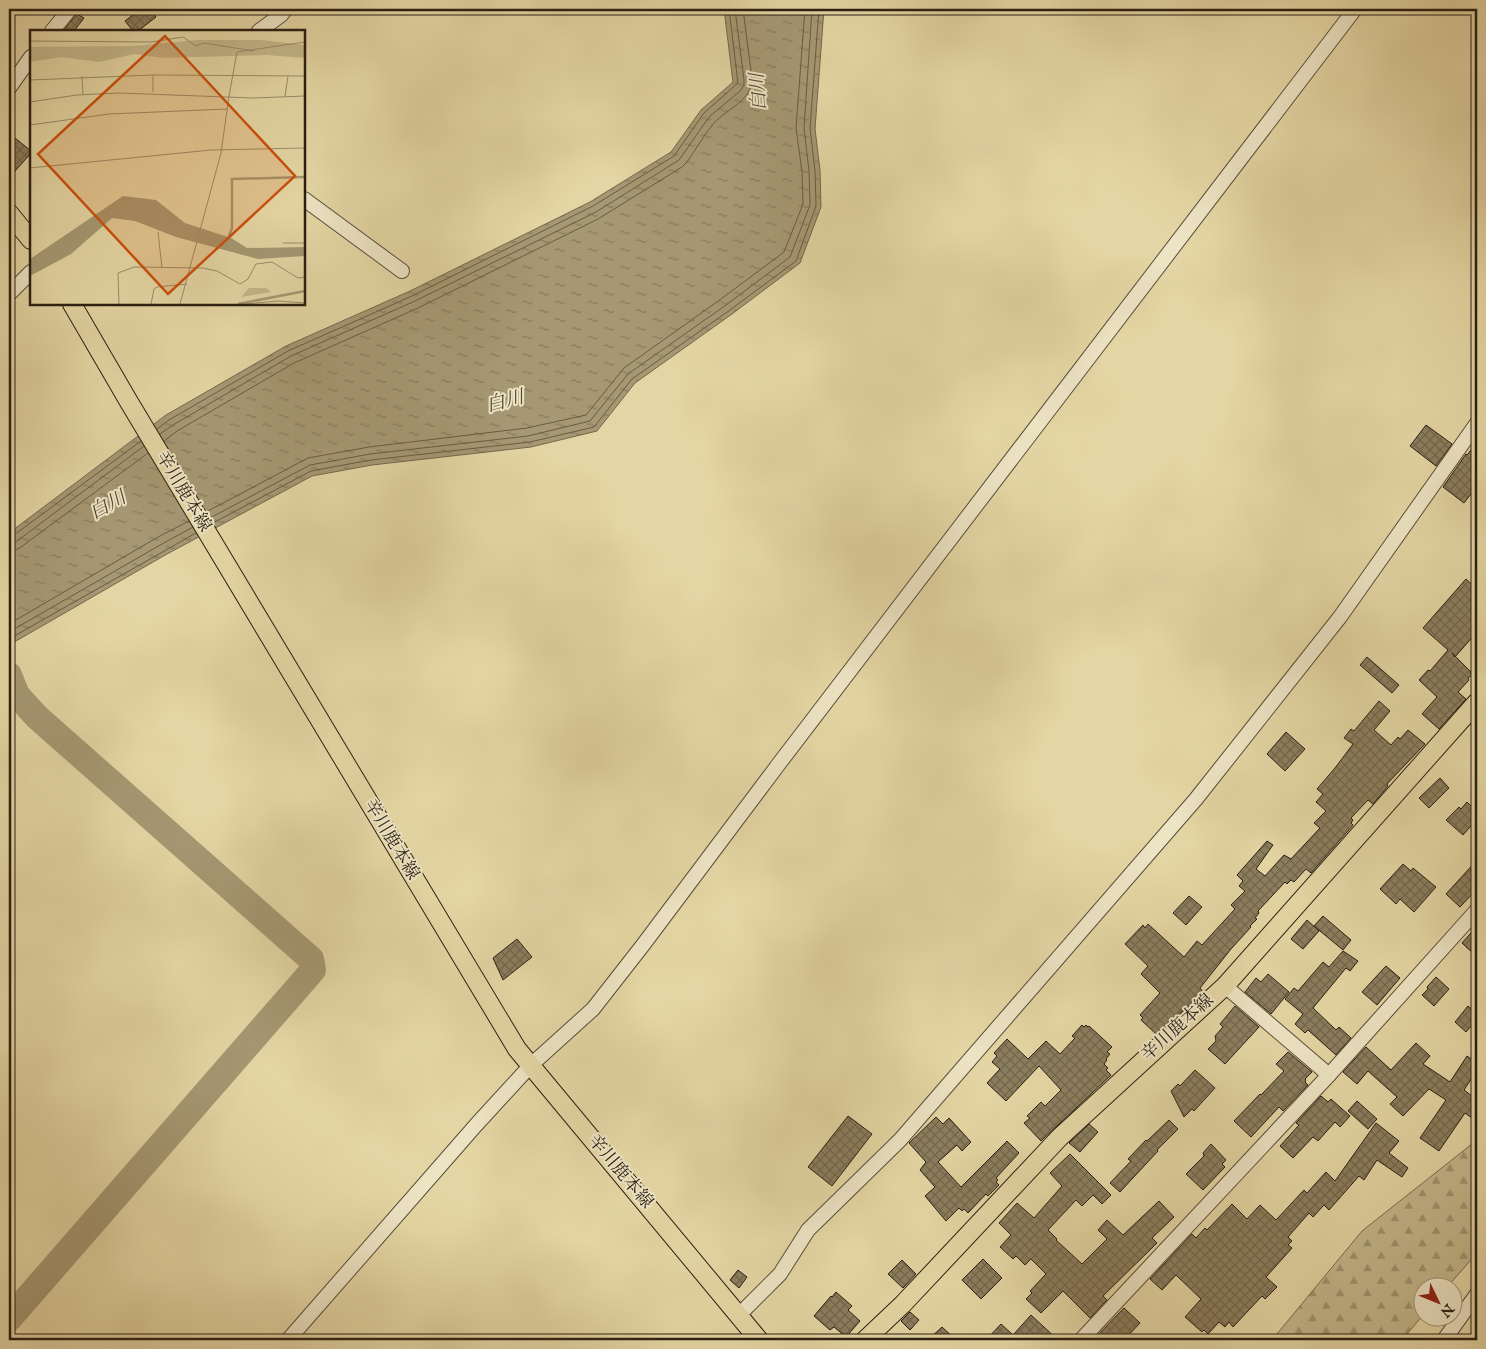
<svg xmlns="http://www.w3.org/2000/svg" width="1486" height="1349" font-family="'IM FELL English','Noto Serif JP',serif">
<style>
.forest{fill:url(#forest-firs);stroke:#776b4f}
.water{fill:url(#water-ripples);stroke:#74684d}
.lines{fill:none;stroke-linecap:round;stroke-linejoin:round}
.shore{stroke:#685c43;stroke-width:1}
.river{stroke:#a59873;stroke-width:26}
.building{fill:url(#building-cross-hatch);stroke:#2a1f13}
.minor-casing{stroke:#584d37;stroke-width:16}
.major-casing{stroke:#2a1f13;stroke-width:20}
.minor{stroke:#ede4c4;stroke-width:14}
.major{stroke:#e4d6a4;stroke-width:18}
.labels{text-anchor:middle;dominant-baseline:central;stroke-width:4;stroke-linejoin:round;paint-order:stroke}
.street-label{font-size:18px;fill:#2a1f13;stroke:#ede4c4}
.water-label{font-size:19px;font-style:italic;fill:#554935;stroke:#ede4c4}
.inset-river{fill:none;stroke:#a59873;stroke-width:2.5}
.inset-road{fill:none;stroke:#9a8d6a;stroke-width:1}
.view{fill:#cc500d;fill-opacity:0.15;stroke:#cc500d;stroke-width:2.5}
.inset-edge{fill:none;stroke:#2a1f13;stroke-width:2.5}
</style>
<defs>
<pattern id="forest-firs" width="22" height="20" patternUnits="userSpaceOnUse" patternTransform="scale(1.25)"><rect width="22" height="20" fill="#c4b78b"/><path d="M5 1l3.5 6h-7zM16 11l3.5 6h-7z" fill="#9f9470"/></pattern>
<pattern id="water-ripples" width="26" height="14" patternUnits="userSpaceOnUse" patternTransform="scale(1.25)"><rect width="26" height="14" fill="#a59873"/><path d="M2 4q2-2 4 0t4 0M15 11q2-2 4 0t4 0" fill="none" stroke="#877b5d"/></pattern>
<pattern id="building-cross-hatch" width="8" height="8" patternUnits="userSpaceOnUse" patternTransform="scale(1.25)"><rect width="8" height="8" fill="#8b7e5e"/><path d="M0 0l8 8M0 8l8-8" fill="none" stroke="#72674c"/></pattern>
</defs>
<rect width="100%" height="100%" fill="#e4d6a4"/>
<filter id="stains"><feTurbulence type="fractalNoise" baseFrequency=".004" numOctaves="4"/><feColorMatrix values="0 0 0 0 .2 0 0 0 0 .09 0 0 0 0 .02 0 0 0 .5 -.17"/></filter>
<radialGradient id="worn" r=".72"><stop offset=".6" stop-color="#630" stop-opacity="0"/><stop offset="1" stop-color="#630" stop-opacity=".3"/></radialGradient>
<path class="forest" d="M1477,1140v113l-29,33h-24l-1,29 -21,25h-130l90,-109z"/>
<path class="water" d="M724,9h100l-9,120 5,41 1,37 -21,56 -68,51 -97,69 -38,48 -66,16 -159,18 -60,11 -145,78 -158,91v-112l157,-118 120,-69 124,-55 180,-89 81,-50 30,-42 32,-28z"/>
<g class="lines">
<g class="shore">
<path d="M157,429l12,-9 119,-69 124,-55 181,-90 81,-50 30,-43 34,-30 -9,-74"/>
<path d="M160,434l13,-9 118,-69 124,-55 181,-89 83,-52 30,-43 31,-26 4,-6v-5l-9,-71"/>
<path d="M164,441l13,-10 117,-68 124,-55 180,-89 84,-52 5,-5c9,-13 17,-27 27,-39 13,-14 38,-23 38,-44l-9,-70"/>
<path d="M206,512l102,-54 61,-11 158,-19 59,-13 38,-47 97,-69 63,-47 19,-48 -1,-32 -6,-44 9,-119"/>
<path d="M210,518l100,-53 60,-11 158,-18 62,-15 38,-47 98,-69 64,-48 20,-52 -1,-34 -5,-43 8,-119"/>
<path d="M213,523l98,-52 60,-11 159,-18 64,-15 38,-48 98,-69 66,-49 20,-55 -1,-35 -5,-43 9,-119"/>
<path d="M9,537l5,-2 127,-94"/>
<path d="M9,543l8,-2 127,-95"/>
<path d="M9,550h7l5,-3 127,-94"/>
<path d="M9,624l149,-87 31,-16"/>
<path d="M9,632l153,-88 31,-17"/>
<path d="M9,639l187,-106"/>
</g>
<path class="river" d="M9,675l8,20 20,22 274,242 2,11 -304,349"/>
</g>
<g class="building">
<path d="M140,9h10l6,8 -18,14h-5l-8,-10z"/>
<path d="M77,14l7,4 -10,13h-11z"/>
<path d="M9,133l22,18v2l-22,25z"/>
<path d="M1426,425l26,19 -16,22 -26,-20z"/>
<path d="M1477,442v44l-13,17 -21,-16 23,-33 1,1z"/>
<path d="M1466,579l11,10v43l-22,25 -3,-4 19,19 -1,1 2,2 -4,3 1,2 -11,12 8,7 -27,30 -17,-15 15,-17 -18,-17 9,-10 2,1 18,-21 -25,-22z"/>
<path d="M1367,657l32,28 -7,8 -32,-28z"/>
<path d="M1379,701l11,10 -16,19 17,15 7,-8 2,2 8,-9 17,14 -38,40 1,2 -15,18 -5,-4 -17,18 2,2 -2,3 2,2 -42,48 -5,-4 -12,13 -3,-2 -4,4 -2,-2 -27,29 1,2 -4,5 2,1 -7,7 1,1 -20,22 -31,39 3,4 -47,42 -15,-14 2,-2 -3,-3 20,-22 -19,-19 7,-8 -23,-22 18,-19 2,3 3,-4 36,33 13,-16 5,4 33,-36 -4,-4 14,-14 -6,-5 4,-5 -6,-6 30,-34 6,4 -17,24 9,7 19,-21 7,4 29,-31 -6,-5 12,-12 -10,-9 7,-8 -6,-5 18,-21 18,-24 -9,-6 7,-9 3,2z"/>
<path d="M1286,732l19,17 -20,22 -18,-17z"/>
<path d="M1440,778l9,10 -20,20 -10,-10z"/>
<path d="M1467,802l10,10v7l-14,16 -17,-15 13,-13 2,2z"/>
<path d="M1477,860v29l-17,18 -14,-13z"/>
<path d="M1403,864l8,7 2,-3 23,19 -22,25 -14,-13 -4,5 -16,-15z"/>
<path d="M1189,896l13,11 -16,18 -13,-12z"/>
<path d="M1323,916l28,24 -8,10 -29,-24z"/>
<path d="M1307,920l12,11 -16,18 -12,-10z"/>
<path d="M1477,926v31l-15,-14z"/>
<path d="M517,939l15,18 -29,23 -10,-22z"/>
<path d="M1343,951l15,10 -8,10 -4,-3 -33,40 23,22 3,-3 12,11 -15,17 -28,-25 -3,3 -10,-9 8,-10 -18,-15 9,-11 4,3 25,-29 6,5z"/>
<path d="M1386,966l14,12 -23,27 -15,-13z"/>
<path d="M1268,974l21,18 -18,22 -26,-22 11,-14 5,4z"/>
<path d="M1436,977l13,12 -15,17 -12,-11 6,-6 -1,-2z"/>
<path d="M1235,1006l24,21 -34,37 -17,-15 8,-8 -1,-5 8,-9 -3,-3z"/>
<path d="M1468,1006l9,8v18l-6,-6 -5,6 -11,-10z"/>
<path d="M1082,1025l2,2 2,-2 2,2 1,-1 23,21 -5,5 3,2 -4,5 1,1 -3,4 4,4 -2,2 5,5 -70,66 -17,-18 6,-5 -3,-2 14,-14 4,4 16,-16 -22,-24 -33,35 -19,-18 13,-14 -8,-7 5,-6 -3,-3 13,-14 21,20 18,-18 14,13 15,-16 -3,-2z"/>
<path d="M1416,1043l14,13 -7,8 27,18 17,-26 10,7v7l-13,20 13,10v10l-5,8 -7,-5 -26,38 -19,-13 26,-38 -17,-11 -26,27 -13,-12 7,-7 -29,-26 -11,13 -14,-12 23,-25 25,23z"/>
<path d="M1288,1052l24,20 -7,7 1,1 -1,2 3,3 -25,26 -4,-4 -28,30 -17,-16 26,-27 1,1 23,-24 -8,-7z"/>
<path d="M1195,1070l20,18 -21,23 -2,-2 -8,8 -13,-26 7,-7 2,2z"/>
<path d="M1321,1096l7,6 3,-3 19,17 -10,11 -5,-5 -17,19 -5,-4 -20,21 -13,-12 19,-21 -3,-2z"/>
<path d="M1357,1101l20,18 -9,10 -20,-18z"/>
<path d="M848,1116l24,18 -40,52 -24,-19z"/>
<path d="M936,1117l7,7 6,-6 22,24 -9,9 -5,-6 -19,17 23,25 46,-46 12,12 -23,25 2,2 -2,2 3,3 -11,11 -2,-2 -18,19 -4,-4 -2,2 -3,-3 -13,13 -21,-25 10,-9 -15,-17 6,-8 -17,-19z"/>
<path d="M1169,1120l9,9 -21,21 1,1 -38,41 -10,-9 21,-22 -3,-2 18,-19 1,1z"/>
<path d="M1376,1123l23,18 -10,12 19,15 -6,9 -25,-17 -13,20 -5,-4 -30,34 -5,-5 -11,12 -4,-4 -21,24 4,4 -4,4 4,3 -26,29 11,10 -12,12 -3,-3 -29,31 -4,-5 -4,5 -6,-5 -11,12 -4,-4 -2,2 -17,-15 16,-18 -25,-24 -14,15 -12,-11 42,-45 4,4 9,-10 2,2 25,-26 15,15 13,-14 16,15 28,-30 3,3 19,-21 9,9z"/>
<path d="M1089,1124l9,8 -18,20 -11,-9z"/>
<path d="M1211,1144l15,16 -4,4 3,3 -22,23 -17,-16 18,-18 -1,-3z"/>
<path d="M1070,1154l41,41 -9,9 -9,-9 -11,11 -6,-6 -28,30 9,9 -1,1 26,24 25,-25 -9,-9 9,-10 16,15 36,-34 15,16 -22,21 5,5 -54,53 4,4 -17,18 -27,-27 -22,22 -15,-14 6,-6 -2,-2 16,-17 -15,-15 -6,6 -9,-9 -3,3 -13,-12 11,-12 -12,-12 18,-20 17,15 28,-32 -12,-13z"/>
<path d="M983,1259l19,19 -21,21 -19,-19z"/>
<path d="M902,1260l14,14 -13,14 -15,-14z"/>
<path d="M738,1270l9,7 -8,11 -9,-8z"/>
<path d="M836,1292l16,14 -4,4 12,11 -14,16 -12,-10 -4,3 -16,-14 17,-20 1,1z"/>
<path d="M1124,1308l16,15 -16,17h-31z"/>
<path d="M910,1312l9,8 -9,10 -9,-9z"/>
<path d="M1031,1315l27,25h-72l15,-16 12,11z"/>
<path d="M942,1327l14,13h-28z"/>
</g>
<g class="lines">
<defs>
<g id="minor">
<path d="M52,31l18,-22"/>
<path d="M259,31l22,-16 5,-6"/>
<path d="M9,88l22,-31"/>
<path d="M304,199l98,72"/>
<path d="M9,294l22,-22"/>
<path d="M1225,986l104,89"/>
<path d="M739,1315l41,-41 28,-44 92,-90 296,-341 144,-182 137,-194"/>
<path d="M288,1340l188,-215 55,-60 62,-56 50,-64 135,-180 577,-756"/>
<path d="M1081,1340l248,-265 148,-165"/>
<path d="M1444,1340l33,-46"/>
</g>
<g id="major">
<path d="M9,213l22,27"/>
<path d="M72,304l57,98 388,647 242,291"/>
<path d="M865,1340l38,-36 157,-167 165,-151 252,-284"/>
</g>
</defs>
<use href="#minor" class="minor-casing"/>
<use href="#major" class="major-casing"/>
<use href="#minor" class="minor"/>
<use href="#major" class="major"/>
</g>
<g class="labels">
<g class="street-label">
<text transform="translate(183 492) rotate(59)">辛川鹿本線</text>
<text transform="translate(391 840) rotate(59)">辛川鹿本線</text>
<text transform="translate(1178 1028) rotate(-42)">辛川鹿本線</text>
<text transform="translate(620 1172) rotate(50)">辛川鹿本線</text>
</g>
<g class="water-label">
<text transform="translate(759 92) rotate(-94)">白川</text>
<text transform="translate(505 402) rotate(-14)">白川</text>
<text transform="translate(108 506) rotate(-29)">白川</text>
</g>
</g>
<g transform="translate(30 30)">
<rect width="275" height="275" fill="#e4d6a4"/>
<path d="M168,10h63l44,5v13l-38,-3 -103,3 -29,-4 -36,8 -38,-5 -31,5v-15l104,-1zM219,258h17l5,4 -30,5z" fill="#c4b78b"/>
<path d="M93,166l33,4 29,23 46,15 16,10 58,-1v9l-47,3 -82,-22 -41,-16 -23,-3 -41,36 -41,22v-17z" fill="#a59873"/>
<path class="inset-river" d="M198,209l4,-11v-49l73,-2M208,274l67,-13"/>
<path class="inset-road" d="M0,11l121,1 32,-5 13,9 8,-3 50,8M123,45v17M52,46l1,18M0,50l123,-5 152,1M199,66l8,-44 68,-10M255,66l3,-20M0,72l47,-7 42,-2 134,5 52,-2M0,95l79,-11 118,-5M0,138l181,-18 94,-2M128,202l4,36M253,213h22M89,274l-1,-31 16,-6 69,1 14,3 23,13 8,-5 8,-15 16,-2 26,16 7,-1M121,274l3,-15 3,-2 30,-3M150,274l41,-151 8,-57M216,274l32,-3 27,2"/>
<path class="view" d="M135,6l130,140 -127,118 -130,-140z"/>
<rect width="275" height="275" class="inset-edge"/>
</g>
<rect width="1486" height="1349" fill="none" stroke="#e4d6a4" stroke-width="30"/>
<rect x="10" y="10" width="1466" height="1329" fill="none" stroke="#2a1f13" stroke-width="2.5"/>
<rect x="15" y="15" width="1456" height="1319" fill="none" stroke="#2a1f13"/>
<g transform="translate(1438 1302) rotate(133)"><circle r="24" fill="#ede4c4" stroke="#9f957d"/>
<path d="M0-4L9 19L0 12L-9 19Z" fill="#8f2418"/>
<text y="-8" font-size="14" font-weight="bold" text-anchor="middle" fill="#2a1f13">N</text>
</g>
<rect width="100%" height="100%" filter="url(#stains)"/>
<rect width="100%" height="100%" fill="url(#worn)"/>
</svg>
